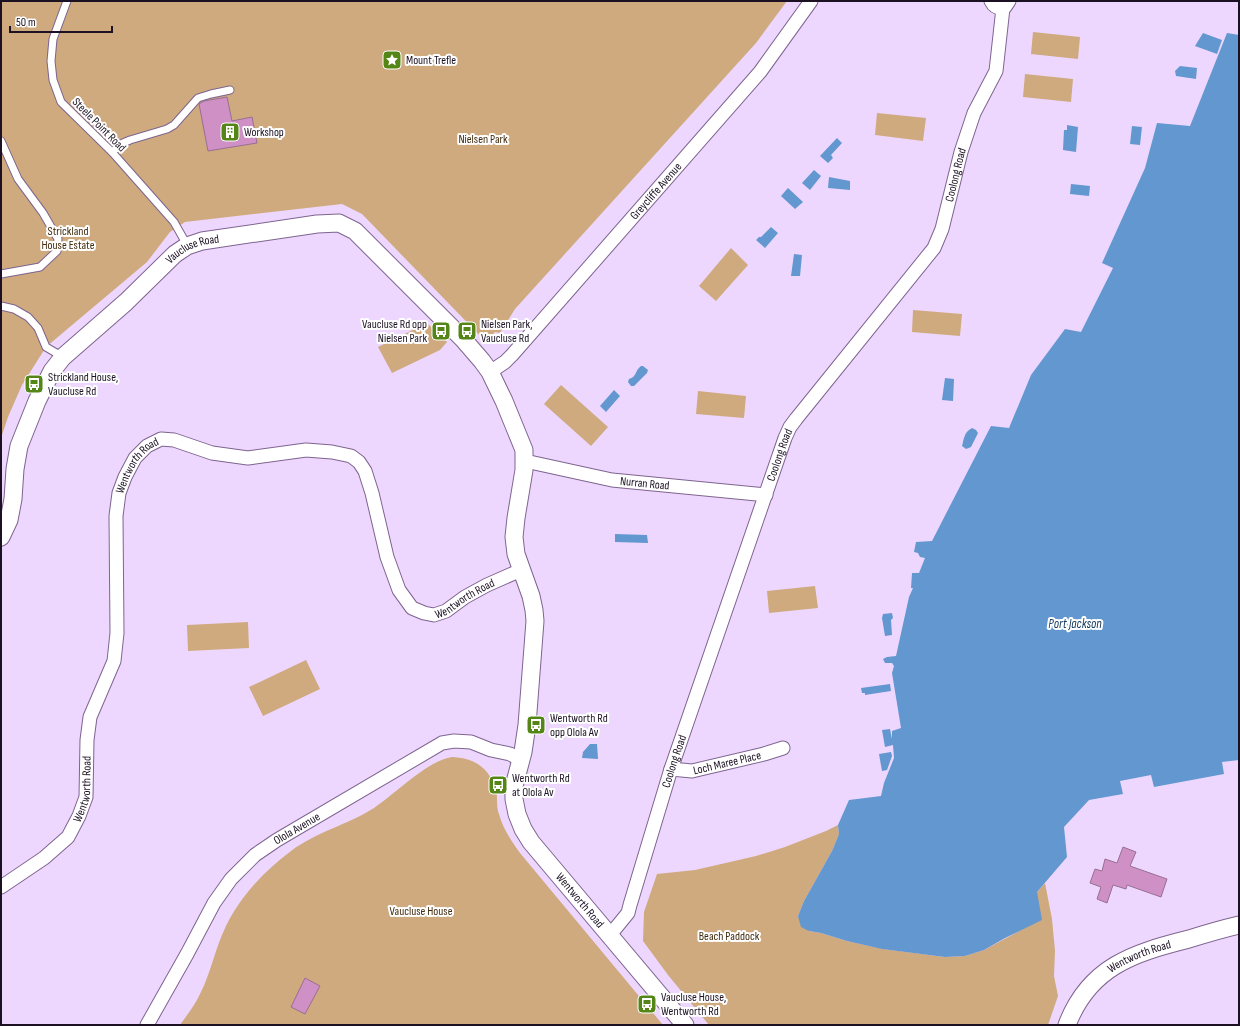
<svg xmlns="http://www.w3.org/2000/svg" width="1240" height="1026" font-family="'Sofia Sans Condensed',sans-serif">
<style>
.green{fill:#ceaa7e}
.water{fill:#6297d0}
.building{fill:#ce90c5;stroke:#986f92}
.lines{fill:none;stroke-linecap:round;stroke-linejoin:round}
.service-casing{stroke:#7e648f;stroke-width:9}
.minor-casing{stroke:#7e648f;stroke-width:15}
.tertiary-casing{stroke:#7e648f;stroke-width:19}
.service{stroke:#fff;stroke-width:7}
.minor{stroke:#fff;stroke-width:13}
.tertiary{stroke:#fff;stroke-width:17}
.labels{text-anchor:middle;dominant-baseline:central;stroke-width:4;stroke-linejoin:round;paint-order:stroke}
.poi-label{font-size:12px;fill:#1b1122;stroke:#fff;text-anchor:start}
.street-label{font-size:12px;fill:#1b1122;stroke:#fff}
.park-label{font-size:12px;fill:#412c0e;stroke:#fff}
.water-label{font-size:13px;font-style:italic;fill:#163c62;stroke:#fff}
</style>
<rect width="100%" height="100%" fill="#eed7fe"/>
<g class="green">
<path d="M1,1h786l-31,42 -241,266 -15,24 -5,-1 -9,10 -124,-128 -20,-10 -157,18 -15,10 -23,30 -101,85 -24,38 -14,32 -7,21z"/>
<path d="M1033,32l47,5 -2,22 -47,-5z"/>
<path d="M1025,74l48,5 -2,23 -48,-5z"/>
<path d="M877,113l49,5 -3,23 -48,-6z"/>
<path d="M731,248l17,17 -32,36 -17,-15z"/>
<path d="M913,310l49,4 -2,22 -48,-4z"/>
<path d="M427,323l20,19 -7,8 -48,23 -14,-26z"/>
<path d="M561,385l47,42 -17,19 -47,-42z"/>
<path d="M698,391l48,5 -2,22 -48,-4z"/>
<path d="M815,586l3,22 -49,5 -2,-22z"/>
<path d="M248,622l1,26 -61,3 -1,-26z"/>
<path d="M306,660l14,29 -57,27 -14,-29z"/>
<path d="M452,757c22,1 37,10 44,33 2,8 0,17 3,24 4,15 12,26 21,39l143,172h-483c7,-10 15,-20 20,-31 11,-21 15,-46 26,-68 14,-29 38,-55 65,-75 25,-19 56,-26 83,-43 22,-15 53,-47 78,-51z"/>
<path d="M838,825l1,9 -7,17 -28,50 -6,15 11,15 12,2 26,8 36,8 62,8 20,-1 19,-6 39,-21 14,-37 8,-9 7,36 3,32 -1,25 4,20 -10,29h-339l-41,-50 -25,-34 1,-29 13,-38 38,-4 61,-14 29,-9 41,-16z"/>
</g>
<g class="water">
<path d="M1203,33l19,7 -5,14 -22,-8z"/>
<path d="M1227,33l12,2v725l-17,2 2,12 -70,13 -3,-12 -31,6 3,13 -34,6 -25,27 3,30 -30,35 5,28 -37,18 -21,12 -19,6 -20,1 -63,-8 -35,-8 -26,-8 -12,-2 -8,-4 -3,-11 6,-15 28,-50 7,-17 -1,-9 11,-25 32,-4 3,-13 10,-25 -1,-13 -8,2 -3,-17 8,-1 2,10v-8l9,-3 -9,-55 2,-7 -2,-3h-7l-2,-4 4,-2 9,-1 13,-59 4,-9h-2l1,-15h7l6,-15 -5,-1 -2,-4 -4,-1 2,-10 16,-1 59,-115 18,2 22,-53 34,-46 16,3 32,-64 -11,-5 43,-95 12,-45 33,3z"/>
<path d="M1180,66l17,2 -1,11 -20,-3 -1,-5z"/>
<path d="M1067,125l11,2 -2,25 -13,-2 1,-20h3z"/>
<path d="M1132,126l10,1 -2,18 -10,-1z"/>
<path d="M837,138l5,5 -11,12 2,3 -5,5 -8,-7z"/>
<path d="M814,170l7,6 -11,14 -8,-7z"/>
<path d="M829,177l21,4v9l-22,-2z"/>
<path d="M1071,184l19,2 -1,10 -19,-2z"/>
<path d="M788,188l15,14 -8,7 -14,-13z"/>
<path d="M771,227l7,6 -13,15 -9,-8 3,-3h2z"/>
<path d="M794,254l8,1 -2,21h-9z"/>
<path d="M641,366h2l5,4 -1,3 -13,13h-3l-3,-4 1,-3c8,-2 6,-9 12,-13z"/>
<path d="M945,378l9,1 -1,22 -11,-1z"/>
<path d="M614,390l6,6 -14,16 -6,-6z"/>
<path d="M972,428l4,2 2,3 -7,14 -5,2 -4,-3c2,-7 2,-14 10,-18z"/>
<path d="M615,534l32,1 1,8 -33,-1z"/>
<path d="M892,613l1,5 -2,2 1,15 -7,1 -3,-18 1,-4z"/>
<path d="M890,684l1,7 -26,4v-2h-3l-1,-5z"/>
<path d="M590,744h7l1,15 -16,-1 1,-6z"/>
<path d="M891,752l1,4 -5,14 -5,1 -3,-17z"/>
</g>
<g class="building">
<path d="M227,97l5,24 20,-4 5,26 -49,8 -9,-47 5,-3z"/>
<path d="M1123,847l13,5 -6,14 37,13 -6,18 -34,-12 -1,4 -13,-4 -6,18 -10,-4 4,-12 -11,-4 5,-14 7,2 3,-12 12,4z"/>
<path d="M305,978l15,8 -15,28 -14,-7z"/>
</g>
<g class="lines">
<defs>
<g id="service">
<path d="M67,1l-14,38 -2,22 2,19 8,22 51,50 62,70 13,23"/>
<path d="M1,141l17,38 25,34 15,26 -1,12 -17,16 -39,7"/>
<path d="M112,152l11,-9 7,-3 37,-11 7,-4 24,-27 13,-4 19,-4"/>
<path d="M1,306l13,3 14,8 10,11 8,19 17,10"/>
</g>
<g id="minor">
<path d="M991,1c3,6 7,8 14,6l4,-6"/>
<path id="s1" d="M490,372l15,-10 7,-7 248,-283 51,-71"/>
<path id="s2" d="M525,461l87,19 154,15"/>
<path id="s3" d="M671,769l21,2 72,-17 19,-6"/>
<path id="s4" d="M1,887l43,-29 24,-21 11,-21 7,-19 1,-57 3,-23 24,-56 3,-28 -1,-117 3,-23 6,-16 10,-19 12,-12 14,-7 13,1 38,13 36,5 58,-8 26,2 19,4 8,6 6,9 7,22 15,64 12,33 13,18 12,5 10,2 12,-4 19,-14 22,-12 34,-15"/>
<path id="s5" d="M610,935l18,-22 2,-8 41,-136 114,-331 5,-11 6,-8 138,-171 8,-19 19,-77 13,-39 22,-42 7,-63"/>
<path id="s6" d="M147,1025l40,-71 27,-51 17,-24 24,-24 22,-15 165,-97 12,-2 17,1 20,8 19,4 11,6"/>
</g>
<g id="tertiary">
<path id="s7" d="M1,537l8,-17 4,-21 2,-30 4,-23 18,-45 15,-30 11,-14 63,-55 49,-48 12,-8 15,-5 115,-17 22,-1 16,8 108,108 19,22 8,11 14,29 20,49v20l-8,48 -2,19 2,17 15,42 3,14 1,11 -8,104 -4,27 -9,34v13l3,15 6,15 8,13 154,183"/>
<path id="s8" d="M1067,1025c22,-58 66,-72 122,-86 16,-5 33,-10 50,-14"/>
</g>
</defs>
<use href="#service" class="service-casing"/>
<use href="#minor" class="minor-casing"/>
<use href="#tertiary" class="tertiary-casing"/>
<use href="#service" class="service"/>
<use href="#minor" class="minor"/>
<use href="#tertiary" class="tertiary"/>
</g>
<defs>
<symbol id="sight-square" viewBox="-11 -11 22 22"><rect x="-9" y="-9" width="18" height="18" rx="4" fill="#548517" stroke="#fff"/><path d="M0-6L1.8-2.2L6-1.7L2.9 1.2L3.7 5.4L0 3.3L-3.7 5.4L-2.9 1.2L-6-1.7L-1.8-2.2Z" fill="#fff"/></symbol>
<symbol id="building-square" viewBox="-11 -11 22 22"><rect x="-9" y="-9" width="18" height="18" rx="4" fill="#548517" stroke="#fff"/><path d="M-4-6H4V6H1V3H-1V6H-4ZM-2.5-4.3h1.7v1.8h-1.7ZM.8-4.3h1.7v1.8H.8ZM-2.5-1h1.7V.8h-1.7ZM.8-1h1.7V.8H.8Z" fill="#fff"/></symbol>
<symbol id="bus-square" viewBox="-11 -11 22 22"><rect x="-9" y="-9" width="18" height="18" rx="4" fill="#548517" stroke="#fff"/><path d="M-5-6H5V4H4V6H2V4H-2V6H-4V4H-5ZM-3.5-4V0h7V-4ZM-3.5 1.2v1.5H-2V1.2ZM2 1.2v1.5H3.5V1.2Z" fill="#fff"/></symbol>
</defs>
<g fill-rule="evenodd">
<use href="#sight-square" x="381" y="49" width="22" height="22"/>
<use href="#building-square" x="219" y="121" width="22" height="22"/>
<use href="#bus-square" x="430" y="320" width="22" height="22"/>
<use href="#bus-square" x="456" y="320" width="22" height="22"/>
<use href="#bus-square" x="23" y="373" width="22" height="22"/>
<use href="#bus-square" x="525" y="714" width="22" height="22"/>
<use href="#bus-square" x="487" y="774" width="22" height="22"/>
<use href="#bus-square" x="636" y="993" width="22" height="22"/>
</g>
<g class="labels">
<g class="poi-label">
<text x="406" y="60">Mount Trefle</text>
<text x="244" y="132">Workshop</text>
<text x="427" y="324" text-anchor="end">Vaucluse Rd opp<tspan x="427" dy="14">Nielsen Park</tspan></text>
<text x="481" y="324">Nielsen Park,<tspan x="481" dy="14">Vaucluse Rd</tspan></text>
<text x="48" y="377">Strickland House,<tspan x="48" dy="14">Vaucluse Rd</tspan></text>
<text x="550" y="718">Wentworth Rd<tspan x="550" dy="14">opp Olola Av</tspan></text>
<text x="512" y="778">Wentworth Rd<tspan x="512" dy="14">at Olola Av</tspan></text>
<text x="661" y="997">Vaucluse House,<tspan x="661" dy="14">Wentworth Rd</tspan></text>
</g>
<g class="street-label">
<text transform="translate(99 125) rotate(45)">Steele Point Road</text>
<text stroke="none"><textPath href="#s5" startOffset="847">Coolong Road</textPath></text>
<text stroke="none"><textPath href="#s1" startOffset="246">Greycliffe Avenue</textPath></text>
<text stroke="none"><textPath href="#s7" startOffset="364">Vaucluse Road</textPath></text>
<text stroke="none"><textPath href="#s5" startOffset="511">Coolong Road</textPath></text>
<text stroke="none"><textPath href="#s4" startOffset="471">Wentworth Road</textPath></text>
<text stroke="none"><textPath href="#s2" startOffset="122">Nurran Road</textPath></text>
<text stroke="none"><textPath href="#s4" startOffset="927">Wentworth Road</textPath></text>
<text stroke="none"><textPath href="#s5" startOffset="187">Coolong Road</textPath></text>
<text stroke="none"><textPath href="#s3" startOffset="57">Loch Maree Place</textPath></text>
<text stroke="none"><textPath href="#s4" startOffset="135">Wentworth Road</textPath></text>
<text stroke="none"><textPath href="#s6" startOffset="252">Olola Avenue</textPath></text>
<text stroke="none"><textPath href="#s7" startOffset="1290">Wentworth Road</textPath></text>
<text stroke="none"><textPath href="#s8" startOffset="104">Wentworth Road</textPath></text>
</g>
<g class="park-label">
<text x="483" y="139">Nielsen Park</text>
<text x="68" y="231">Strickland<tspan x="68" dy="14">House Estate</tspan></text>
<text x="421" y="911">Vaucluse House</text>
<text x="729" y="936">Beach Paddock</text>
</g>
<g class="water-label">
<text x="1075" y="624">Port Jackson</text>
</g>
</g>
<rect width="1240" height="1026" fill="none" stroke="#1b1122" stroke-width="4"/>
<path d="M10 26v6h102v-6" fill="none" stroke="#1b1122" stroke-width="2"/>
<text x="16" y="26" font-size="12" fill="#1b1122" stroke="#ffffff" stroke-width="3" paint-order="stroke">50 m</text>
</svg>
